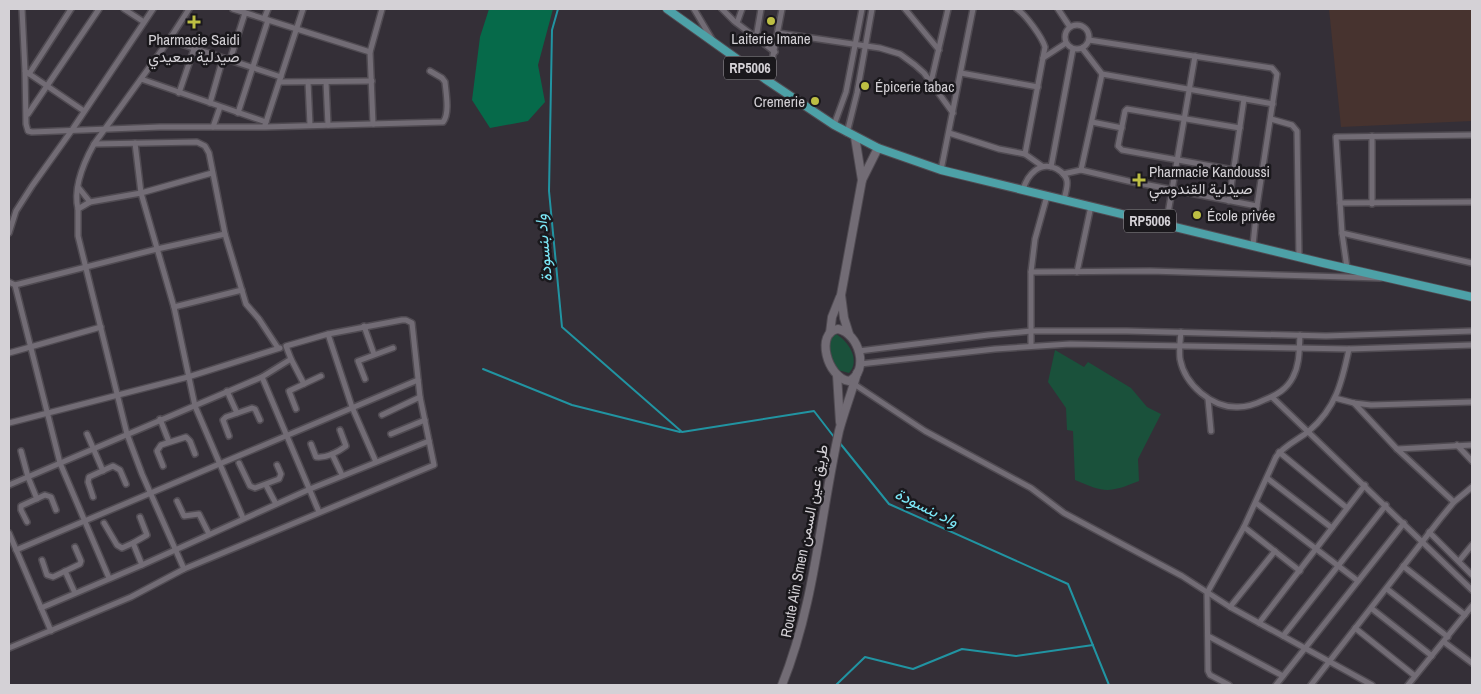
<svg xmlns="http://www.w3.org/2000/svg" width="1481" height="694" font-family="'Archivo Narrow',Vazirmatn,sans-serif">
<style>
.industrial{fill:#47332f}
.green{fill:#1a513b}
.forest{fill:#066a4a}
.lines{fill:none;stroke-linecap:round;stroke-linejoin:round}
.stream{stroke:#2194a2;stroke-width:2}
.street-casing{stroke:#504b52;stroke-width:8}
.secondary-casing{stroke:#504b52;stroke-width:10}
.primary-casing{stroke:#504b52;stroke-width:10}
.street{stroke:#726c75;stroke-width:5}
.secondary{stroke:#726c75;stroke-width:8}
.primary{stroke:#4da1a7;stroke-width:8}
.poi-dot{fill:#bdbf43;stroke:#1a181c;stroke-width:2}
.labels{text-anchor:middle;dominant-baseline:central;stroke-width:5;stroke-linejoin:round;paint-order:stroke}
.shield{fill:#1a181c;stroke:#9c9a9e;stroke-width:1}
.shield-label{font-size:14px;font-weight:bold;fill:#d4d1d6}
.poi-label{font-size:15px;fill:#d4d1d6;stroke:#1a181c;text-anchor:start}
.street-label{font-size:15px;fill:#d4d1d6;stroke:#1a181c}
.water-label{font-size:16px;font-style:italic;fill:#7de9f9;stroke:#1a181c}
</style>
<rect width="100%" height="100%" fill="#342f37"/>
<path class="industrial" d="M1329,9h143v112l-131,6z"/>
<g class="green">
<path d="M836,334c12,7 25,26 13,39l-15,-4 -7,-26 3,-8z"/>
<path d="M1055,350l29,17 4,-5 5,3 38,23 16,19 14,7 -23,45 1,22c-30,12 -34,12 -64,-1l-2,-49 -6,-1 -1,-22 -18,-26z"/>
</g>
<path class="forest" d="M489,9h64l-15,56 7,37 -17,19 -38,7 -18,-28 8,-63z"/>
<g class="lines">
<g class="stream">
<path d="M558,9l-6,21 -3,161 13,136 120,105 132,-21 20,26"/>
<path d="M483,369l89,36 108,27"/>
<path d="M839,442l50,62 179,80 41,101"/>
<path d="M836,685l29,-28 48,12 49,-20 54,7 77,-11"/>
</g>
<defs>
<g id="street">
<path d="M22,9l3,62 59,40"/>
<path d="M124,9l20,13"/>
<path d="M233,9l137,43"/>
<path d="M694,9l19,32"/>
<path d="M722,9l12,12 41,31"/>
<path d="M905,9l34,41"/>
<path d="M1017,9c9,6 25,28 28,38l-20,107"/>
<path d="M1058,9l12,18"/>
<path d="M264,19l4,-10"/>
<path d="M737,23l5,-14"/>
<circle cx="1077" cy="37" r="12"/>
<path d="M778,33l102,15 20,6 15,11 9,8 29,40"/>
<path d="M756,38l5,-29"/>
<path d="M169,40l112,37"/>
<path d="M1089,40l183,28 5,6 -20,132 -4,39"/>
<path d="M1082,48l20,26 171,30"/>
<path d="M1043,58l23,-15"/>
<path d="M230,60l15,-47"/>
<path d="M25,71l1,53 2,7 4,1 128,-5h105l178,-5c7,-8 3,-29 2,-40l-3,-4 -12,-7"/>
<path d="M961,73l77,14"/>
<path d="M29,74l42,-65"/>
<path d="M141,79l125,43"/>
<path d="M768,81l14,-72"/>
<path d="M280,82l92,-1"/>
<path d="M308,82l2,43"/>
<path d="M326,82l2,43"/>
<path d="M931,82l17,-73"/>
<path d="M179,93l15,-44"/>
<path d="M210,103l13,-45"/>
<path d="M238,113l30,-93"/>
<path d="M28,114l71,-105"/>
<path d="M1271,119l21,6 5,6 2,125"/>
<path d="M1092,122l30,6"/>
<path d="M373,124l-3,-72 12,-43"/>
<path d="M265,125l38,-116"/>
<path d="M834,125l12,-33 16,-83"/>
<path d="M213,127l7,-20"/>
<path d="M847,133l10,-40 15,-84"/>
<path d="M949,133l50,16 26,5 17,12"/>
<path d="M1372,136v68"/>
<path d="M135,143l6,50 33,114 21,99 48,112"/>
<path d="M94,144l103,-2 8,4 4,7 16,81 21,70 13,15 19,29"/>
<path d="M1051,167l22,-118"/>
<path d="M941,170l32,-161"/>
<path d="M1081,170l21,-96"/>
<path d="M1234,170l-112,-20 -4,-4 7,-35 2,-2 113,19"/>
<path d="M1063,174l18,-4 47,11 129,25"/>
<path d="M78,187l12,15"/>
<path d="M1023,190c4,-15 17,-30 34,-21 5,3 9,6 10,12 1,6 -2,13 -3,19"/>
<path d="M1229,201l15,-102"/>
<path d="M1340,203l132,-1"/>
<path d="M78,209c-5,-21 6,-47 16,-65l75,-104 20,-31"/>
<path d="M1166,225l29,-169"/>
<path d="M9,233l7,-22 16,-25 40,-56 81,-121"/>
<path d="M1342,233l130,30"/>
<path d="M1347,268l-5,-35 -6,-96 136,-2"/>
<path d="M1031,272l119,-1 230,7"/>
<path d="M1077,272l14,-66"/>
<path d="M9,282l6,3 45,178 49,115"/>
<path d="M15,285l142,-36 68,-15"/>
<path d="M174,307l68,-17"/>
<path d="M364,326l10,28"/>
<path d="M1181,332c-1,9 -2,19 -1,27 5,26 32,49 58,48 10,0 18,-3 26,-7 13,-5 23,-11 29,-23 7,-13 6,-28 7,-42"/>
<path d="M328,334l24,73 24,55"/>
<path d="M1031,346v-74l4,-33 12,-43"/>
<path d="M859,351l129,-16 43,-4h96l199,5 146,-5"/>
<path d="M9,353l92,-26"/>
<path d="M291,359l13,25"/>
<path d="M860,364l135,-15 75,-5 279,5 123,-4"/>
<path d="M262,377l57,135"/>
<path d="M365,379l-7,-18 35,-13"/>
<path d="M854,384l71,47 106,57 33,25 118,63 48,31 142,78"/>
<path d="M227,391l10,22"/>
<path d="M1272,397l200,193"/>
<path d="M1335,398l19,5 17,2 101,-3"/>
<path d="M1208,399l3,32"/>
<path d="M1354,403l43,46 57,53"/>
<path d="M296,409l-7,-18 32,-15"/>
<path d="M382,415l38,-18"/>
<path d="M160,419l9,23"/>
<path d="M9,423l179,-46 92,-29"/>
<path d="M87,434l16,37"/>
<path d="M391,434l34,-14"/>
<path d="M229,436l-6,-16 3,-3 26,-9 3,1 5,11"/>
<path d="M311,444l5,13c10,1 22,-5 30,-11l-6,-16"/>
<path d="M1457,445l15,16"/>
<path d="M1397,449l75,-4"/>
<path d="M21,451l7,26 9,22"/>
<path d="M1279,452l68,56"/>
<path d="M332,454l10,21"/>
<path d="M239,463l11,23 5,2 24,-9 2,-5 -4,-9"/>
<path d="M163,466l-6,-15 4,-6 25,-8 4,4 5,13"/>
<path d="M1267,478l65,50"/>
<path d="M9,485l253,-108 29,-18 -5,-13 42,-12 74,-14h4l6,3 8,74 14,68 -250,104 -53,28 -122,51"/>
<path d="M266,485l10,19"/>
<path d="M93,497l-5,-15 1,-5 24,-11 7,4 6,14"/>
<path d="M177,501l7,15 15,-2 10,20"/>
<path d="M1256,503l102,78"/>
<path d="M27,522l-6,-12v-4l24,-11 6,2 5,13"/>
<path d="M104,523l13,22 5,3 11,-5 14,-8 -7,-18"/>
<path d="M1244,527l56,44"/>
<path d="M1429,532l43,43"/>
<path d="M9,533l42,98"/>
<path d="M133,543l9,22"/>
<path d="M16,550l402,-170"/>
<path d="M42,560l5,15 6,2 27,-13 1,-3 -6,-14"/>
<path d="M1459,561l13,-16"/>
<path d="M1403,566l62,49"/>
<path d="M184,569l-42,-95 -15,-40 -49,-198v-27l12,-7 51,-9 71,-20"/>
<path d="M65,571l10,22"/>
<path d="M1387,589l61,48"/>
<path d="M1230,607l45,-56"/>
<path d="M41,608l101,-43 168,-76 119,-48"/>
<path d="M1371,608l61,48"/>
<path d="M1259,623l106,-138"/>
<path d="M1355,628l60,48"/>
<path d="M1208,636l75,40"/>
<path d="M1283,636l103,-131"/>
<path d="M1444,642l28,21"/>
<path d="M1229,685l-19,-10 -2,-4 -1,-78 37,-66 32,-70c8,-12 22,-17 33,-26 27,-23 33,-49 40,-82"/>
<path d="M1276,685l128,-162"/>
<path d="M1311,685l129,-166 14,-17 18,-15"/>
<path d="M1408,685l64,-79"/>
</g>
<g id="secondary">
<path d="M855,137l7,43"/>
<path d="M838,329c21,4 32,42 11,52 -22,-3 -34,-49 -11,-52z"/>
<path d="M830,333l2,-16 8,-20"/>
<path d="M849,334l-5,-16 -3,-23 21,-115 16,-32"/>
<path d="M837,375l3,47"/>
<path d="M782,685c33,-82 38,-168 57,-254 5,-19 13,-39 18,-58"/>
</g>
<path id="primary" d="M667,9l101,72 66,44 44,23 63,22 382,93 149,34"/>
</defs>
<use href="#street" class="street-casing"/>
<use href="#secondary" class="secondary-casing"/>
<use href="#primary" class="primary-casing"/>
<use href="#street" class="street"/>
<use href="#secondary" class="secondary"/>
<use href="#primary" class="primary"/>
</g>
<g class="poi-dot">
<circle cx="771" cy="21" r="5"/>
<path d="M191.5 14.5h5v5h5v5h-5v5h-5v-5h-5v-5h5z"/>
<circle cx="865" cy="86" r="5"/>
<circle cx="815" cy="101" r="5"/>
<path d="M1136.5 172.5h5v5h5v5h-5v5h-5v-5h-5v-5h5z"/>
<circle cx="1197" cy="215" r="5"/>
</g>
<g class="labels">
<g class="shield">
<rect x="724" y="56.5" width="52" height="23" rx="4"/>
<rect x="1124" y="209.5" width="52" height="23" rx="4"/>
</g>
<g class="shield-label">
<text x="750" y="68">RP5006</text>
<text x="1150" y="221">RP5006</text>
</g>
<g class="poi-label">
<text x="771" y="38" text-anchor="middle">Laiterie Imane</text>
<text x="194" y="39" text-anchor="middle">Pharmacie Saidi<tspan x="194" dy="17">صيدلية سعيدي</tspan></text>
<text x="875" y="86">Épicerie tabac</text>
<text x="805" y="101" text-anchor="end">Cremerie</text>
<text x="1149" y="171">Pharmacie Kandoussi<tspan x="1149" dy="17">صيدلية القندوسي</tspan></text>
<text x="1207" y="215">École privée</text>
</g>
<g class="street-label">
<text transform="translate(804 541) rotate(-79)">Route Aïn Smen طريق عين السمن</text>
</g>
<g class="water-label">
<text transform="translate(543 248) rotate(-95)">واد بنسودة</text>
<text transform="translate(927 507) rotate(26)">واد بنسودة</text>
</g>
</g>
<rect width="1481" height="694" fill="none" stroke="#d4d1d6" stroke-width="20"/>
</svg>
